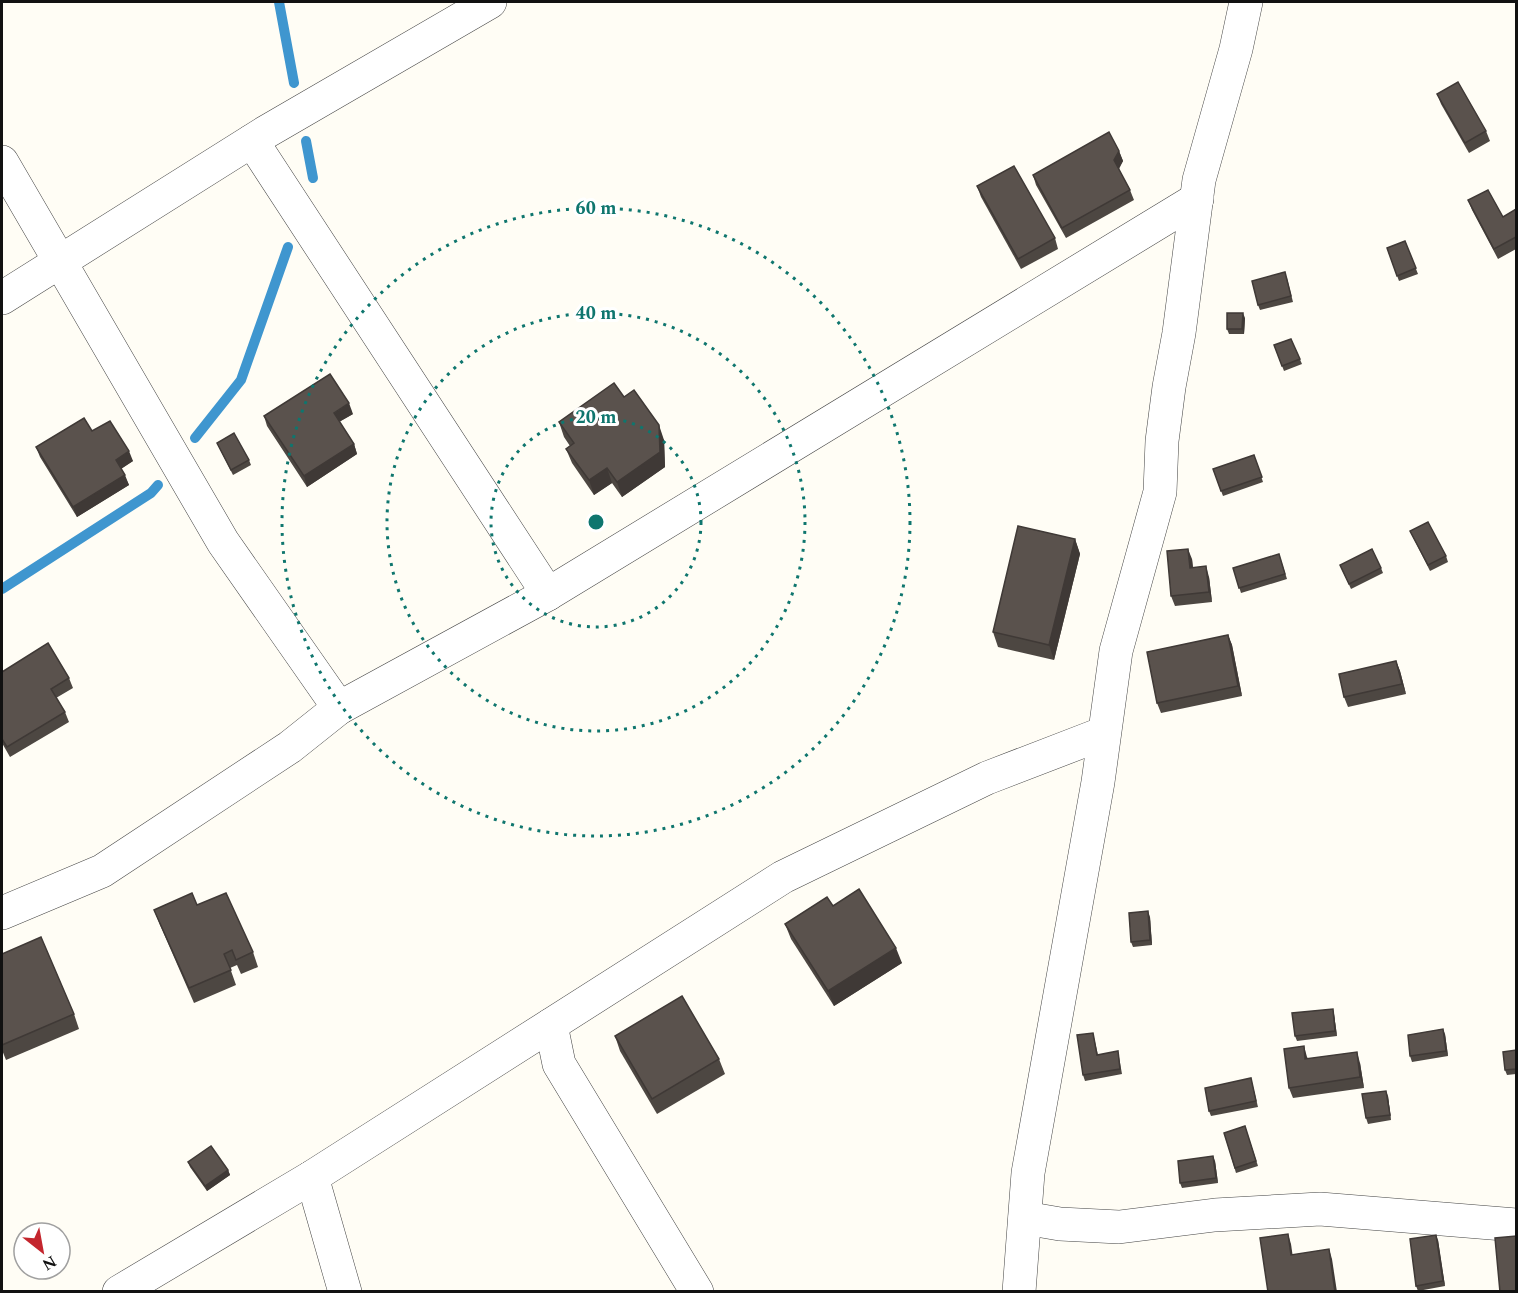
<svg xmlns="http://www.w3.org/2000/svg" width="1518" height="1293" font-family="Spectral,serif">
<style>
.lines{fill:none;stroke-linecap:round;stroke-linejoin:round}
.stream{stroke:#3f96cf;stroke-width:10}
.street-casing{stroke:#444;stroke-width:34}
.street{stroke:#fff;stroke-width:33}
.wall{fill:#4d4742}
.shaded-wall{fill:#3f3936}
.building{fill:#5a524d;stroke:#3f3936;stroke-width:1.5}
.ring{fill:none;stroke:#0f766e;stroke-width:3;stroke-dasharray:3 6}
.centre{fill:#0f766e;stroke:#fff;stroke-width:3}
.ring-label{font-size:18px;text-anchor:middle;font-weight:bold;fill:#0f766e;stroke:#fff;stroke-width:6;stroke-linejoin:round;paint-order:stroke}
</style>
<rect width="100%" height="100%" fill="#fffdf5"/>
<g class="lines">
<g class="stream">
<path d="M279,2l15,81"/>
<path d="M306,141l7,37"/>
<path d="M195,438l46,-58 47,-133"/>
<path d="M2,589l149,-96 7,-8"/>
</g>
<defs>
<g id="street">
<path d="M252,141l296,453"/>
<path d="M2,162l221,380 116,166"/>
<path d="M2,298l264,-166 224,-130"/>
<path d="M2,913l100,-42 188,-124 49,-39 209,-114 649,-395"/>
<path d="M551,1025l8,39 138,228"/>
<path d="M312,1177l33,115"/>
<path d="M1025,1218l35,6 59,3 96,-12 105,-6 196,16"/>
<path d="M119,1292l193,-115 471,-300 204,-99 117,-45"/>
<path d="M1019,1292l9,-119 70,-391 18,-131 44,-159 2,-51 7,-54 10,-54 20,-153 37,-131 10,-47"/>
</g>
</defs>
<use href="#street" class="street-casing"/>
<use href="#street" class="street"/>
</g>
<g class="wall">
<path d="M1437,94l49,37 4,10 -21,12 -28,-49z"/>
<path d="M1119,151l4,10 -5,8 12,21 4,10 -68,38 -30,-53 -3,-10z"/>
<path d="M977,186l78,52 3,11 -37,20 -40,-72z"/>
<path d="M1468,200l35,17 13,-8v40l-18,10 -26,-49z"/>
<path d="M1405,241l13,33 -19,7 -12,-33z"/>
<path d="M1287,278l6,24 -33,8 -2,-5z"/>
<path d="M1245,318l-1,16h-15l-2,-5z"/>
<path d="M1291,339l11,25 -18,7 -10,-26z"/>
<path d="M624,397l40,43 1,27 -43,30 -10,-14 -18,12 -22,-32 -6,-14 4,-3 -6,-9 -5,-15z"/>
<path d="M353,414l-14,8 15,22 3,10 -50,33 -40,-61 -3,-10z"/>
<path d="M92,431l41,30 -12,8 8,16 -52,32 -37,-60 -4,-10z"/>
<path d="M217,443l32,17 2,5 -18,10z"/>
<path d="M1254,455l9,27 -40,14 -10,-27z"/>
<path d="M1410,531l36,25 2,6 -18,9z"/>
<path d="M1075,539l5,15 -26,106 -56,-13 -5,-15z"/>
<path d="M1279,554l8,25 -46,14 -8,-25z"/>
<path d="M1192,559l1,9 16,9 3,25 -37,4 -4,-10z"/>
<path d="M1340,565l41,3 2,5 -32,16z"/>
<path d="M1228,635l4,10 10,51 -81,17 -4,-10z"/>
<path d="M1396,661l4,10 6,23 -58,13 -4,-10z"/>
<path d="M2,672l67,6 4,10 -17,10 9,14 4,10 -59,35 -8,-14z"/>
<path d="M197,905l56,47 5,15 -17,7 -4,-9 -7,3 6,17 -42,18 -34,-78 -6,-15z"/>
<path d="M833,906l69,57 -68,43 -43,-67 -6,-15z"/>
<path d="M1150,917l2,28 -19,2 -2,-5z"/>
<path d="M2,954l72,60 5,15 -73,31 -4,-10z"/>
<path d="M1334,1014l3,22 -40,5 -2,-5z"/>
<path d="M1093,1033l5,22 21,2 3,17 -37,7 -2,-6z"/>
<path d="M1445,1034l3,22 -36,6 -2,-6z"/>
<path d="M615,1036l104,23 6,15 -68,40 -37,-63z"/>
<path d="M1516,1050v24l-9,1 -2,-5z"/>
<path d="M1307,1057l1,2 52,4 4,25 -71,10 -4,-10z"/>
<path d="M1251,1078l7,29 -47,9 -2,-5z"/>
<path d="M1388,1096l3,24 -23,4 -2,-6z"/>
<path d="M1245,1126l13,40 -22,7 -12,-40z"/>
<path d="M1215,1161l3,22 -36,5 -2,-5z"/>
<path d="M188,1162l40,8 2,5 -23,16 -17,-24z"/>
<path d="M1438,1240l7,46 -27,5 -2,-5z"/>
</g>
<g class="shaded-wall">
<path d="M1119,151l4,10 -5,10 -4,-11z"/>
<path d="M1243,313l2,5 -1,16 -2,-5z"/>
<path d="M349,403l4,11 -16,9 -3,-10z"/>
<path d="M659,425l5,15 1,27 -43,30 -5,-15z"/>
<path d="M354,444l3,10 -50,33 -3,-11z"/>
<path d="M129,451l4,10 -14,9 -3,-10z"/>
<path d="M607,468l5,15 -18,12 -5,-15z"/>
<path d="M125,475l4,10 -52,32 -4,-10z"/>
<path d="M1075,539l5,15 -26,106 -5,-15z"/>
<path d="M1188,549l4,10 2,20 -4,-11z"/>
<path d="M1206,566l3,11 3,25 -3,-10z"/>
<path d="M1228,635l4,10 10,51 -4,-10z"/>
<path d="M1396,661l4,10 6,23 -4,-10z"/>
<path d="M1148,911l2,6 2,28 -2,-5z"/>
<path d="M896,948l6,15 -68,43 -6,-15z"/>
<path d="M1333,1009l1,5 3,22 -2,-5z"/>
<path d="M1443,1029l2,5 3,22 -2,-5z"/>
<path d="M1304,1046l3,11 2,12 -4,-10z"/>
<path d="M1357,1052l3,11 4,25 -4,-11z"/>
<path d="M1386,1091l2,5 3,24 -1,-5z"/>
<path d="M1213,1156l2,5 3,22 -2,-5z"/>
<path d="M228,1170l2,5 -23,16 -2,-5z"/>
<path d="M1288,1234l3,10 3,21 -3,-10z"/>
<path d="M1436,1235l2,5 7,46 -2,-5z"/>
<path d="M1329,1249l3,10 5,33h-2z"/>
</g>
<g class="building">
<path d="M1458,82l28,49 -21,12 -28,-49z"/>
<path d="M1109,132l10,19 -5,9 16,30 -68,38 -29,-53z"/>
<path d="M1014,166l41,72 -37,21 -41,-73z"/>
<path d="M1488,190l15,27 13,-8v28l-22,12 -26,-49z"/>
<path d="M1405,241l11,27 -19,8 -10,-28z"/>
<path d="M1285,272l6,24 -33,9 -6,-24z"/>
<path d="M1227,313h16l-1,16h-15z"/>
<path d="M1291,339l9,20 -18,7 -8,-21z"/>
<path d="M330,374l19,29 -15,10 20,31 -50,32 -40,-60z"/>
<path d="M614,383l10,14 10,-7 25,35 1,27 -43,30 -10,-14 -18,12 -23,-31 8,-6 -15,-21z"/>
<path d="M84,418l8,13 18,-10 19,30 -13,9 9,15 -52,32 -37,-60z"/>
<path d="M234,433l15,27 -18,10 -14,-27z"/>
<path d="M1254,455l8,22 -41,14 -8,-22z"/>
<path d="M1428,522l18,34 -18,9 -18,-34z"/>
<path d="M1018,526l57,13 -26,106 -56,-13z"/>
<path d="M1188,549l2,19 16,-2 3,26 -38,4 -4,-45z"/>
<path d="M1372,549l9,19 -32,16 -9,-19z"/>
<path d="M1279,554l6,20 -46,14 -6,-20z"/>
<path d="M1228,635l10,51 -81,17 -10,-51z"/>
<path d="M48,643l21,35 -18,11 14,23 -58,35 -5,-8v-67z"/>
<path d="M1396,661l6,23 -58,13 -5,-23z"/>
<path d="M859,889l37,59 -68,43 -43,-67 42,-27 6,9z"/>
<path d="M192,893l5,12 29,-12 27,59 -17,8 -4,-10 -8,4 7,16 -42,18 -35,-78z"/>
<path d="M1148,911l2,29 -19,2 -2,-29z"/>
<path d="M41,937l33,77 -72,31v-91z"/>
<path d="M682,996l37,63 -67,40 -37,-63z"/>
<path d="M1333,1009l2,22 -40,5 -3,-23z"/>
<path d="M1443,1029l3,22 -36,5 -2,-21z"/>
<path d="M1093,1033l4,22 21,-4 2,18 -37,6 -6,-40z"/>
<path d="M1304,1046l1,13 52,-7 3,25 -71,11 -5,-39z"/>
<path d="M1516,1050v19l-11,1 -2,-18z"/>
<path d="M1251,1078l5,23 -47,10 -4,-23z"/>
<path d="M1386,1091l4,24 -24,3 -4,-24z"/>
<path d="M1245,1126l11,35 -21,7 -11,-35z"/>
<path d="M211,1146l17,24 -23,16 -17,-24z"/>
<path d="M1213,1156l3,22 -36,5 -2,-22z"/>
<path d="M1288,1234l3,21 38,-6 6,43h-67l-8,-54z"/>
<path d="M1436,1235l7,46 -27,5 -6,-47z"/>
<path d="M1516,1236v56h-16l-5,-54z"/>
</g>
<g class="ring">
<circle cx="596" cy="522" r="105"/>
<circle cx="596" cy="522" r="209"/>
<circle cx="596" cy="522" r="314"/>
</g>
<circle cx="596" cy="522" r="9" class="centre"/>
<g class="ring-label">
<text x="596" y="214">60 m</text>
<text x="596" y="319">40 m</text>
<text x="596" y="423">20 m</text>
</g>
<rect width="1518" height="1293" fill="none" stroke="#111111" stroke-width="6"/>
<g transform="translate(42 1251) rotate(149)"><circle r="28" fill="#ffffff" stroke="#a0a0a0" stroke-width="1.5"/>
<path d="M0-4.5L10 22L0 15L-10 22Z" fill="#c4262e"/>
<text y="-9" font-size="16" font-weight="bold" text-anchor="middle" fill="#111111">N</text>
</g>
</svg>
